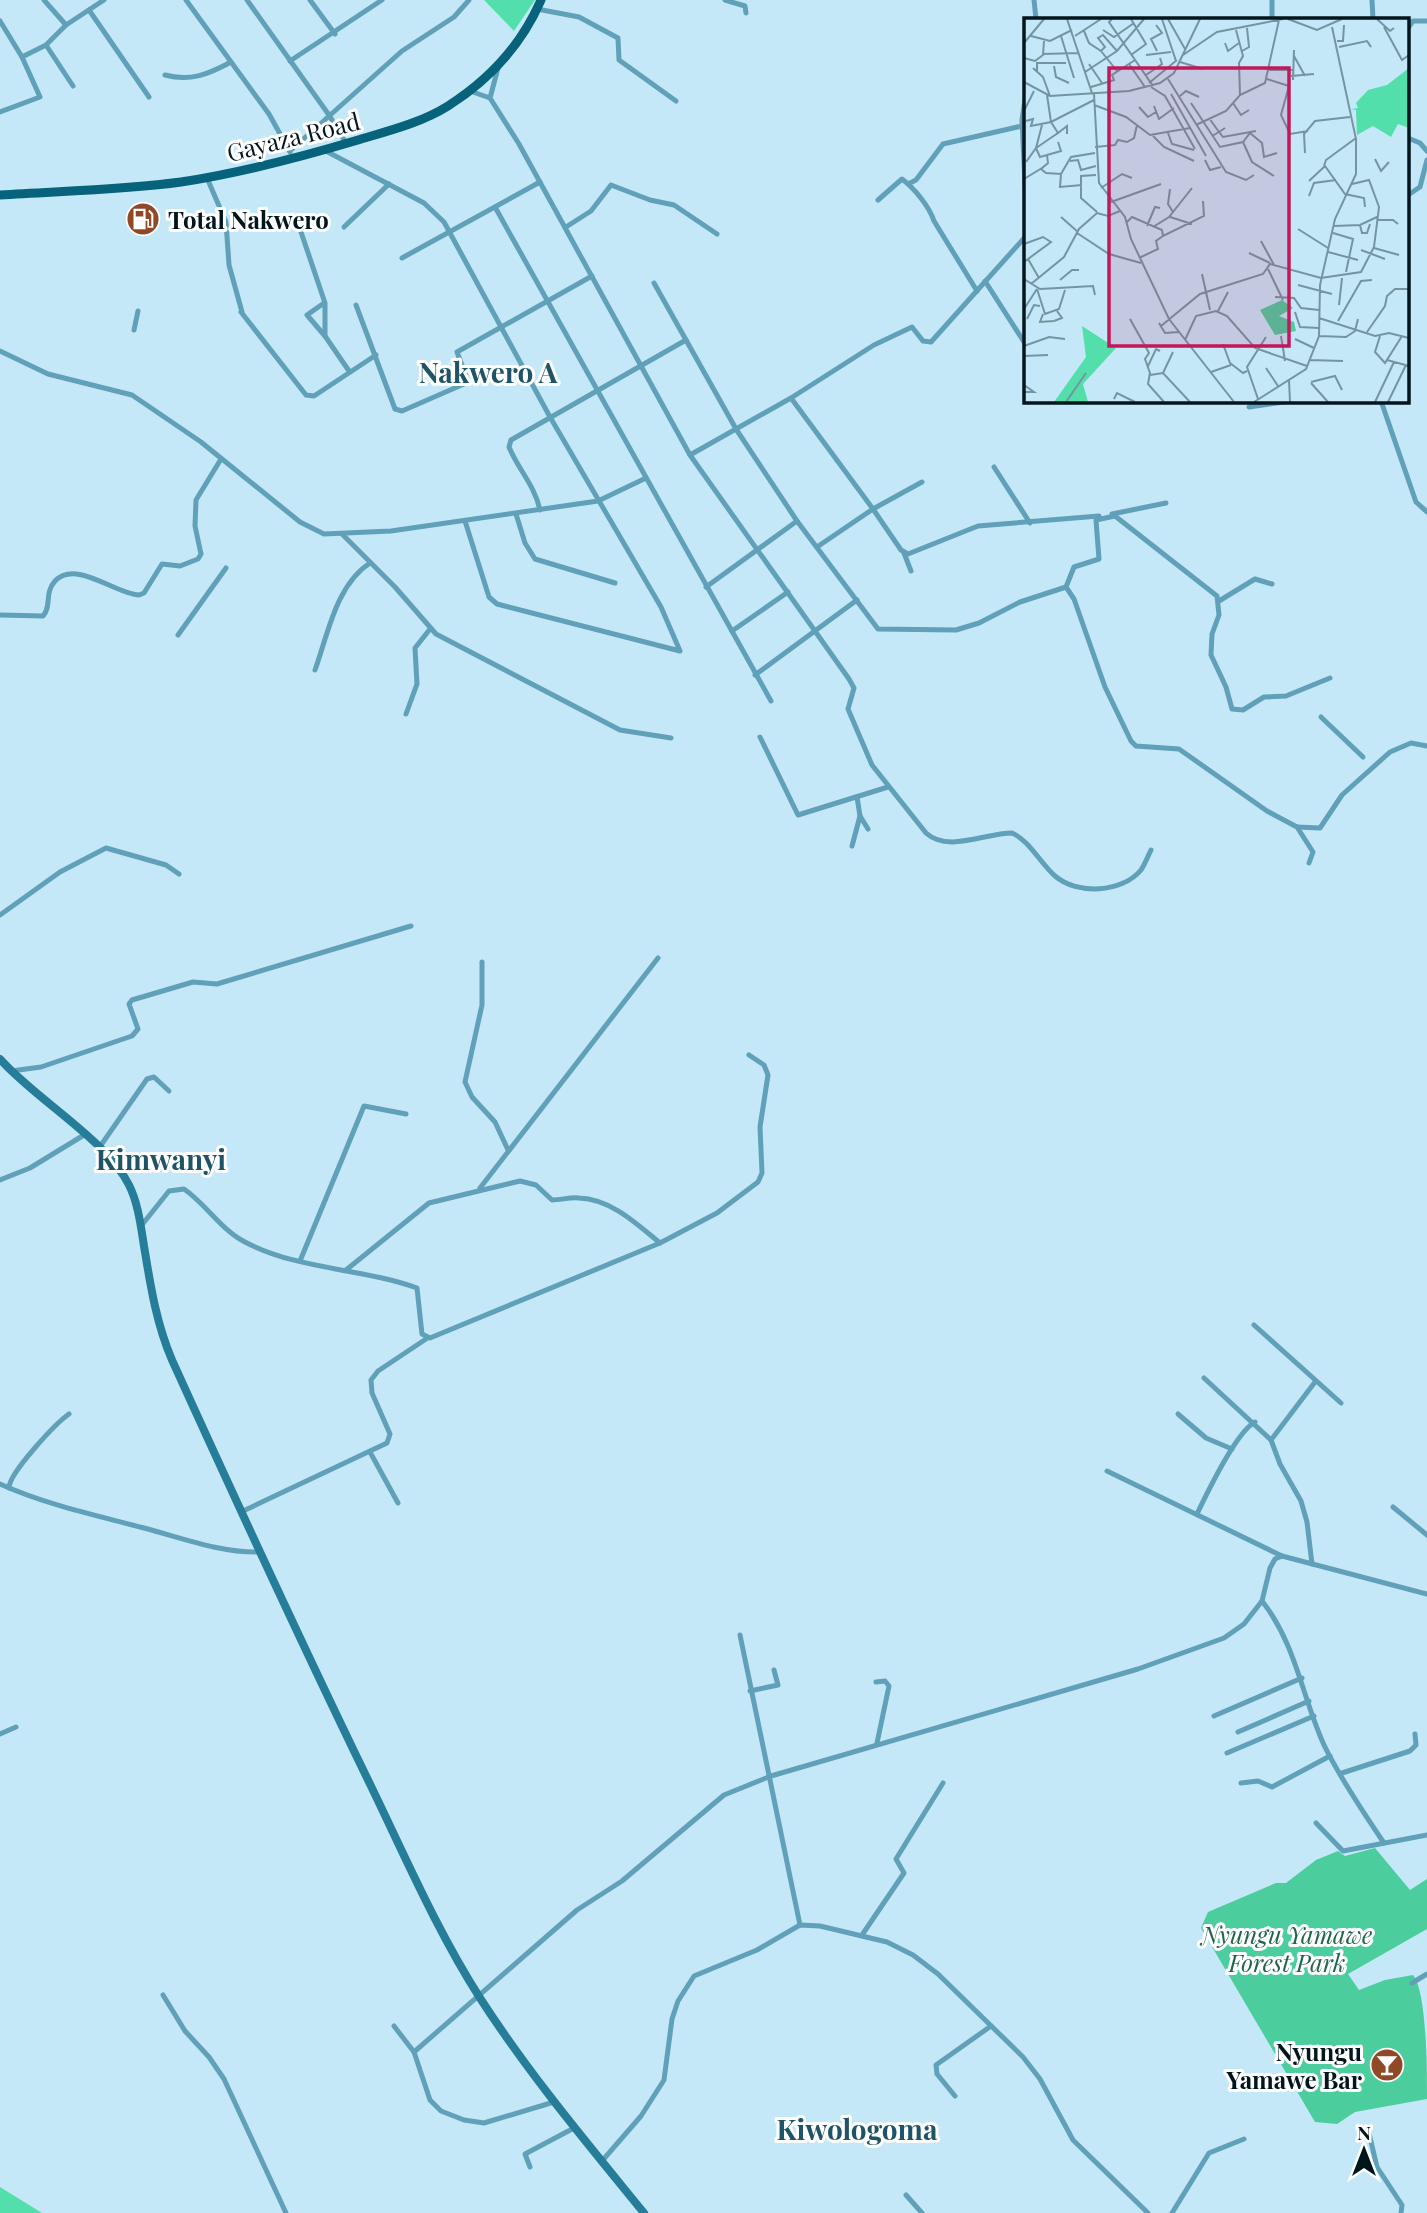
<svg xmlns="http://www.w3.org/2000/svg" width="1427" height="2213" font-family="'Playfair Display',serif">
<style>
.green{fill:#53dfab}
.forest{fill:#4bcd9d}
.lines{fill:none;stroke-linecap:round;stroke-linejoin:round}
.street{stroke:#60a0b9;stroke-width:5}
.secondary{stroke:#267d9a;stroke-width:8}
.primary{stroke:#07627c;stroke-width:9}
.labels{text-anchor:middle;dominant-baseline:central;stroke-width:6;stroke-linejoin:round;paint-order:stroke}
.street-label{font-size:24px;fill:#01151d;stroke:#fff}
.poi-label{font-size:24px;font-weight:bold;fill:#01151d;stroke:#fff;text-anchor:start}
.park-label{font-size:24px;font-style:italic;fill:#22644b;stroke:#fff}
.quarter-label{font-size:28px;font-weight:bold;fill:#1f5467;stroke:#fff}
.inset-road{fill:none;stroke:#7694a0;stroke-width:2}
.view{fill:#c2185b;fill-opacity:0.15;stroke:#c2185b;stroke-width:3.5}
.inset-edge{fill:none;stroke:#01151d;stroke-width:3.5}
</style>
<rect width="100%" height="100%" fill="#c4e8f7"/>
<g class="green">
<path d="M484,0h51l-21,31z"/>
<path d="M0,2187l42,26h-42z"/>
</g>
<path class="forest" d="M1375,1848l35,42 17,-11v50l-79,45 11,16 26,-10 28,-5c14,17 14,95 14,124l-72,13 -18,12 -22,-2 -114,-194 7,-16 68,-29h10l30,-23 22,-9 7,5z"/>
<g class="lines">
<g class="street">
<path d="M44,0l22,25"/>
<path d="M186,0l83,114 21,38"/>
<path d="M247,0l82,115 17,28"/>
<path d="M310,0l25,34"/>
<path d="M725,0l20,6 1,7"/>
<path d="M1034,0l2,19"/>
<path d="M1272,0v19"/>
<path d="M1372,0l1,19"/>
<path d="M537,9l42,8 39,21 1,22 57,41"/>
<path d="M89,10l60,87"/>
<path d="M0,21l22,36"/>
<path d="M1408,28l5,-7h14"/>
<path d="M46,45l27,41"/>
<path d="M290,61l92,-61"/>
<path d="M165,75c25,7 44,-1 66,-13"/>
<path d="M470,91l20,7 29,46 171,311 159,224 5,9 -6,21 24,56 54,68c22,20 59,0 86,0 17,7 29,31 43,43 22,19 67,17 86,-6 4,-6 7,-14 10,-20"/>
<path d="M1026,93l-4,27 4,83"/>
<path d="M490,98l8,-30"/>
<path d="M0,112l40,-15 -18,-40 24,-12 20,-20 38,-25"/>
<path d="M1408,138l12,5 7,8"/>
<path d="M291,150l111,-99 52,-34 15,-17"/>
<path d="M324,150l100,53 20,19 106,195 111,190 19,44 -183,-47 -8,-7 -24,-76"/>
<path d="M207,178l19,44 3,43 13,47"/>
<path d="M908,184l8,-4 27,-36 79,-18"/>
<path d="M1408,195l12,-8 7,-27"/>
<path d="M878,200l24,-21c12,9 27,27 32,42l43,70"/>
<path d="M495,207l276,494"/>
<path d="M344,227l45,-43"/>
<path d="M566,227l25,-16 20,-26 39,15 24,5 43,29"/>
<path d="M301,232l24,71v33l24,35"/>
<path d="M402,258l138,-76"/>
<path d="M985,281l41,64"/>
<path d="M654,283l82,146 61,92 81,108 78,1 23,-7 41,-21 46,-15"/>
<path d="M324,303l-17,12 18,21"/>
<path d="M356,305l39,104 7,2 62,-27 2,-8 -9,-24 135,-76"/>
<path d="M241,312l65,83 8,1 62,-41"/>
<path d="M134,330l4,-19"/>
<path d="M0,351l48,23 84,21 69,47 99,80 24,12 67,-3 207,-30 48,-23"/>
<path d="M791,398l82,111 49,-27"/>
<path d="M1381,401l35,101 11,10"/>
<path d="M1249,407l41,-6"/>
<path d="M690,455l101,-57 83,-53 38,-18 11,14 8,1 95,-106"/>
<path d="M994,467l36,56"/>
<path d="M540,510c-5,-24 -22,-41 -31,-63l2,-7 175,-100"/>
<path d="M516,514l9,29 10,16 80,24"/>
<path d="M1112,514l54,-11"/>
<path d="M342,534l53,53 41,47 184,96 51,8"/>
<path d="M817,547l56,-38 28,41 7,4 70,-28 121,-10"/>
<path d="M904,553l7,18"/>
<path d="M706,587l91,-66"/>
<path d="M1219,601l36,-22 17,5"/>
<path d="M0,615l43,1c9,-10 1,-23 12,-35 21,-22 60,13 84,14l5,-2 18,-29 18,2 18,-7 3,-5 -6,-28 1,-26 25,-41"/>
<path d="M732,631l56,-39"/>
<path d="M178,635l48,-67"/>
<path d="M315,670c13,-36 21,-85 55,-107"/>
<path d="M755,675l102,-75"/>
<path d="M406,714l11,-30 -2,-36 15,-19"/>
<path d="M1321,717l42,40"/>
<path d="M760,737l38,78 90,-28"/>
<path d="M857,797l3,19 8,13"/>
<path d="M1297,827l23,1 22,-33 48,-43 21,-9 16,3"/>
<path d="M852,846l8,-30"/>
<path d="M1309,863l4,-11 -16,-25 -30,-16 -88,-62 -43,-3 -5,-5 -26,-54 -31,-88 -8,-12 8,-20 25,-8 -3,-39 19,-4 102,80 2,19 -7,19 -1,21 15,32 6,22 11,1 21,-13 22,-1 44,-18"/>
<path d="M0,915l60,-43 46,-24 60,17 13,9"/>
<path d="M482,962v43l-17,77 7,15 23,25 13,28"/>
<path d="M11,1071l30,-4 91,-31 6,-7 -9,-25 3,-4 61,-18 24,2 194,-58"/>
<path d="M99,1148l48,-69 7,-2 15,14"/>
<path d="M0,1180l30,-12 54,-33"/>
<path d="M480,1188l178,-230"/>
<path d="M141,1226l28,-35 15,-2c22,15 37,41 61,53 53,28 117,26 172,46l5,46 8,4 230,-95 57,-30 41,-31 4,-9 -2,-46 8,-52 -4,-10 -15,-10"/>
<path d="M300,1261l64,-155 42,8"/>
<path d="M346,1270l83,-67 91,-22 16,4 16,15c9,0 18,-3 27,-2 32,1 58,26 81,45"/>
<path d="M1254,1325l87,78"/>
<path d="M1204,1378l67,62 9,24 21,37 6,21 5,42"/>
<path d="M1178,1414l28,24 26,11"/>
<path d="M1271,1440l44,-58"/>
<path d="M370,1452l28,51"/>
<path d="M1107,1471l175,85"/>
<path d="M0,1484c47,21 95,31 144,44 38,10 77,25 116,24"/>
<path d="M9,1488c0,-15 47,-65 60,-74"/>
<path d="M1393,1507l34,28"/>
<path d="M241,1512l146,-69 3,-9 -18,-41 -1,-13 7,-9 48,-32"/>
<path d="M1197,1514c10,-21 39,-82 58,-92"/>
<path d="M1262,1601c34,43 40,96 62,144 14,29 41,70 60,98"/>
<path d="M740,1635l60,290"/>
<path d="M876,1682l9,-1 4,5 -12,57"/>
<path d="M750,1691l28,-6 -4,-15"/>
<path d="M1214,1716l88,-38"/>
<path d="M1238,1732l71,-31"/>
<path d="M0,1734l16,-7"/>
<path d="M1227,1753l87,-37"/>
<path d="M1342,1773l68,-22 6,-6 -1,-11"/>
<path d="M1241,1783l17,-2 14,6 58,-31"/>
<path d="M1316,1823l27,28 84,-16"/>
<path d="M862,1935l42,-62 -8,-14 47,-76"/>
<path d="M1412,1983l15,-9"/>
<path d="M163,1995l22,36 24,26 15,22 62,134"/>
<path d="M394,2026l20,26 16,48 11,11 23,9 20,3 70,-21"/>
<path d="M414,2052l163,-142 45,-29 102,-86 47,-19 367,-107 86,-31 20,-14 18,-23 8,-33 5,-9 7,-3 145,38"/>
<path d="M955,2096l-18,-22 -1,-9 55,-39"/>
<path d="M1369,2133l8,34 25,38 -1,8"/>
<path d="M602,2161l39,-45 23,-36 8,-61 6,-18 16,-25 63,-26 43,-25 20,1 67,16 26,13 25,19 85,83 17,22 33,61 75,73"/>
<path d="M530,2167l-5,-13 49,-26"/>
<path d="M906,2195l16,18"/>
<path d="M1172,2213l37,-60 35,-14"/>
</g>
<path class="secondary" d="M0,1059c35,40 106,80 129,126 10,20 12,44 16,67 6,37 12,73 27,108 64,141 129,282 197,422 35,72 68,149 111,216 49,76 107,145 164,215"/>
<path class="primary" d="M0,195c60,-4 122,-5 181,-13 59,-9 120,-25 177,-42 30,-9 63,-17 90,-34 41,-26 73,-60 93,-106"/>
</g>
<defs>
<symbol id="fuel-disc" viewBox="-11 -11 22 22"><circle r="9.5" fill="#904926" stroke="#fff"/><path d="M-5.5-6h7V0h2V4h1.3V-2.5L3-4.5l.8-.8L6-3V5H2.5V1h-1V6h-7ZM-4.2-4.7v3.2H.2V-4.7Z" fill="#fff"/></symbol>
<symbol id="bar-disc" viewBox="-11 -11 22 22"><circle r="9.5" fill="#904926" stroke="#fff"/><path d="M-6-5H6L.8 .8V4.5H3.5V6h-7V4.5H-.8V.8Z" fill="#fff"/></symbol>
</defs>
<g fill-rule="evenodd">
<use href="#fuel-disc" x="124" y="200" width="38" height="38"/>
<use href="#bar-disc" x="1368" y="2046" width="38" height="38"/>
</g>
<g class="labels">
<g class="street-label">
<text transform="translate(293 136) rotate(-14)">Gayaza Road</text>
</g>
<g class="poi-label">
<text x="168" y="219">Total Nakwero</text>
<text x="1362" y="2051" text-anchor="end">Nyungu<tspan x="1362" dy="28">Yamawe Bar</tspan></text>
</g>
<g class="park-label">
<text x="1287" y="1934">Nyungu Yamawe<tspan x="1287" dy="28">Forest Park</tspan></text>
</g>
<g class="quarter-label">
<text x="488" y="371">Nakwero A</text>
<text x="161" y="1158">Kimwanyi</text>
<text x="857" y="2128">Kiwologoma</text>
</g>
</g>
<g transform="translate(1024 18)">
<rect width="385" height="385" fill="#c4e8f7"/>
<path d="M385,50v60l-11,-4 -7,13 -18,-11 -16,9 -1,-25 -5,-1 7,-1 -2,-5 12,-13 19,-5zM58,308l34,22 -33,36 5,18h-34l32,-45z" fill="#53dfab"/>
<path d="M258,282l11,8 -14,8 15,6 2,9 -21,4 -15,-25z" fill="#4bcd9d"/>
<path class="inset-road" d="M43,1l25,74M88,1l-3,3 44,64M107,1l15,25 -15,11M138,1l14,42M144,1l17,30M264,1l29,11 25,-11M353,1l13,12 4,-3M132,7l6,8 -11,6 6,12M360,9l18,33 7,-5M79,12l11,7 20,-14M212,12l7,26 -4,7 1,32M60,13l5,12 12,8 4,-4 -7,-9 5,-3 14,16M7,18l19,5 22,-11M37,18l13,42M51,18l26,-17M313,23h6l1,-16M0,25l20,-24M201,25l3,8 11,-8M315,29l28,-6 4,6M77,33l16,20M218,33l7,-4 -2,-19M19,36l36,-1M122,37l25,-3M159,37l34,-23 66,-13M270,38l11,20M0,40l11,3 8,-6 1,-14M156,44l23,7M65,46l13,19M105,46l16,23M30,48l2,11 13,6M9,50l10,9 7,19M245,52h25M13,53v-8h29M61,54l32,-21 27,-32M122,57l16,-11 -2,-6M267,58l23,-2M144,61l58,93 20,8 8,-5M243,61l22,7 -8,29 9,19 18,-3M269,62l1,-30M0,64l26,14 79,-5 31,-8 14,-10 26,-54M125,65l28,-23M67,69l23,-7 -2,-5 23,-15M127,69l14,9 30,53M70,76l5,89 26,34 6,22 38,80 65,83M147,76l35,62M23,77l4,27M156,78l6,-5 13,6M167,85l29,44 23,-5 7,-9 12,10 2,14 13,-4M209,85l8,12 8,-5M70,87l32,12 24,18 40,-7M130,88l5,13 15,-11M115,89l9,10 8,-5M0,93l10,-20M185,100l10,14 6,-4M2,103l7,-2 -2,7 20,-4 43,-22M27,104l7,11 9,-7v8M172,107l30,-14 14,-16 25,-12 14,-63M34,115l-22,15 4,9 7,-2 1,8 -7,6 5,4 15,1 10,-17 24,-4M144,115l4,11 22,6M129,118l11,11 30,14M188,118l7,-4 4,5 33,-6M219,124l9,20 22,14M71,129l20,-2 3,-5 9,2 7,-4 3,-13M281,135l-1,-19 11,-13 35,-4M23,137l14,-4 -3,-9M351,141l6,12 8,-9M181,142l5,10 11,-3M46,143l8,-1 3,10 15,-4M2,144l10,-14 6,-23M300,148l2,-6 30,-22M37,156l-1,13 22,-2M72,157l-15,1v22l16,14M0,161l18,-11M285,163l16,-15 20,28 19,4 1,9M77,170l21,-14 10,4M146,171l-2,15 5,8M285,178l5,-13 22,-3M87,184l50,-18M37,199l17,15M146,199l22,7M353,202h16l5,4M103,204l5,-5 30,13 1,6 41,-20 -1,-15M336,207l2,8h5l3,-9M123,208l8,-19 5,1M310,208l26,-1 17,-8M129,209l16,-10 23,-29M274,211l30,19M53,215l32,21 32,9M309,215l20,6 -7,33M237,223l13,24M0,226l19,-7 8,5 -27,20M350,230l25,7M337,232l24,9M304,234l30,8M225,235l21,10M115,240l19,-9 -2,-8 7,-5M4,241l11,19M244,251l15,31M178,256l8,36M0,261l16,10 53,-3 2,9M36,262l12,-10h7M7,266l33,-27 15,-28 18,-16 11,3 12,-5M274,267l34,9M13,271l8,25 14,-5 6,-19M251,279l19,1 7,10 18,2M315,287l3,-27M0,291l13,-20M194,293l10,-19M271,294l5,15 19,1M19,296l-3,8 14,-1 8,-3 -5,-7M295,300l56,18 14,-3 20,5M3,301l7,-14 6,1M106,301l19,34 -4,6 5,14 -2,11 16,18M314,303l23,-40 11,-1M135,305l6,10 14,-1M137,308l39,-32 63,-20 7,-10 51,14 40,-6 13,-25 5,-40 -10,-27 -17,4M343,314l18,-26 2,-10 8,-7h14M257,318l4,25M295,318l27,1 9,-6 3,-12M356,318l-5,16 10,11 17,-27M271,321l19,9M161,322l11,-24 20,-5 11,5 28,32 52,18M199,326l7,19 13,10 4,-2M0,328l25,-9 16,2M0,338l24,-1M285,342l34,1M363,342l22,6M124,348l8,-17 4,2M242,350l12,18M187,354l20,-7M139,355l10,-21M126,357l13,-2 27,29M265,362l1,22M287,364l24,-6 7,14M287,365l17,19M0,367l10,7h-10M90,381l3,-6 18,9M234,381l-11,-32 19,-30M42,384l20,-29M230,384l52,-33 13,-33 1,-51 15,-66 21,-45v-35l-24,-112M351,384l19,-40M364,384l18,-37"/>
<path class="view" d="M85,50h180v278h-180z"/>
<rect width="385" height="385" class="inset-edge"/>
</g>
<g transform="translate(1364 2150)" stroke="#ffffff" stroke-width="5" paint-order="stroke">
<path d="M0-5L12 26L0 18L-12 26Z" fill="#01151d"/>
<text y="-10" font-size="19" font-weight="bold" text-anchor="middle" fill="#01151d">N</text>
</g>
</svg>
